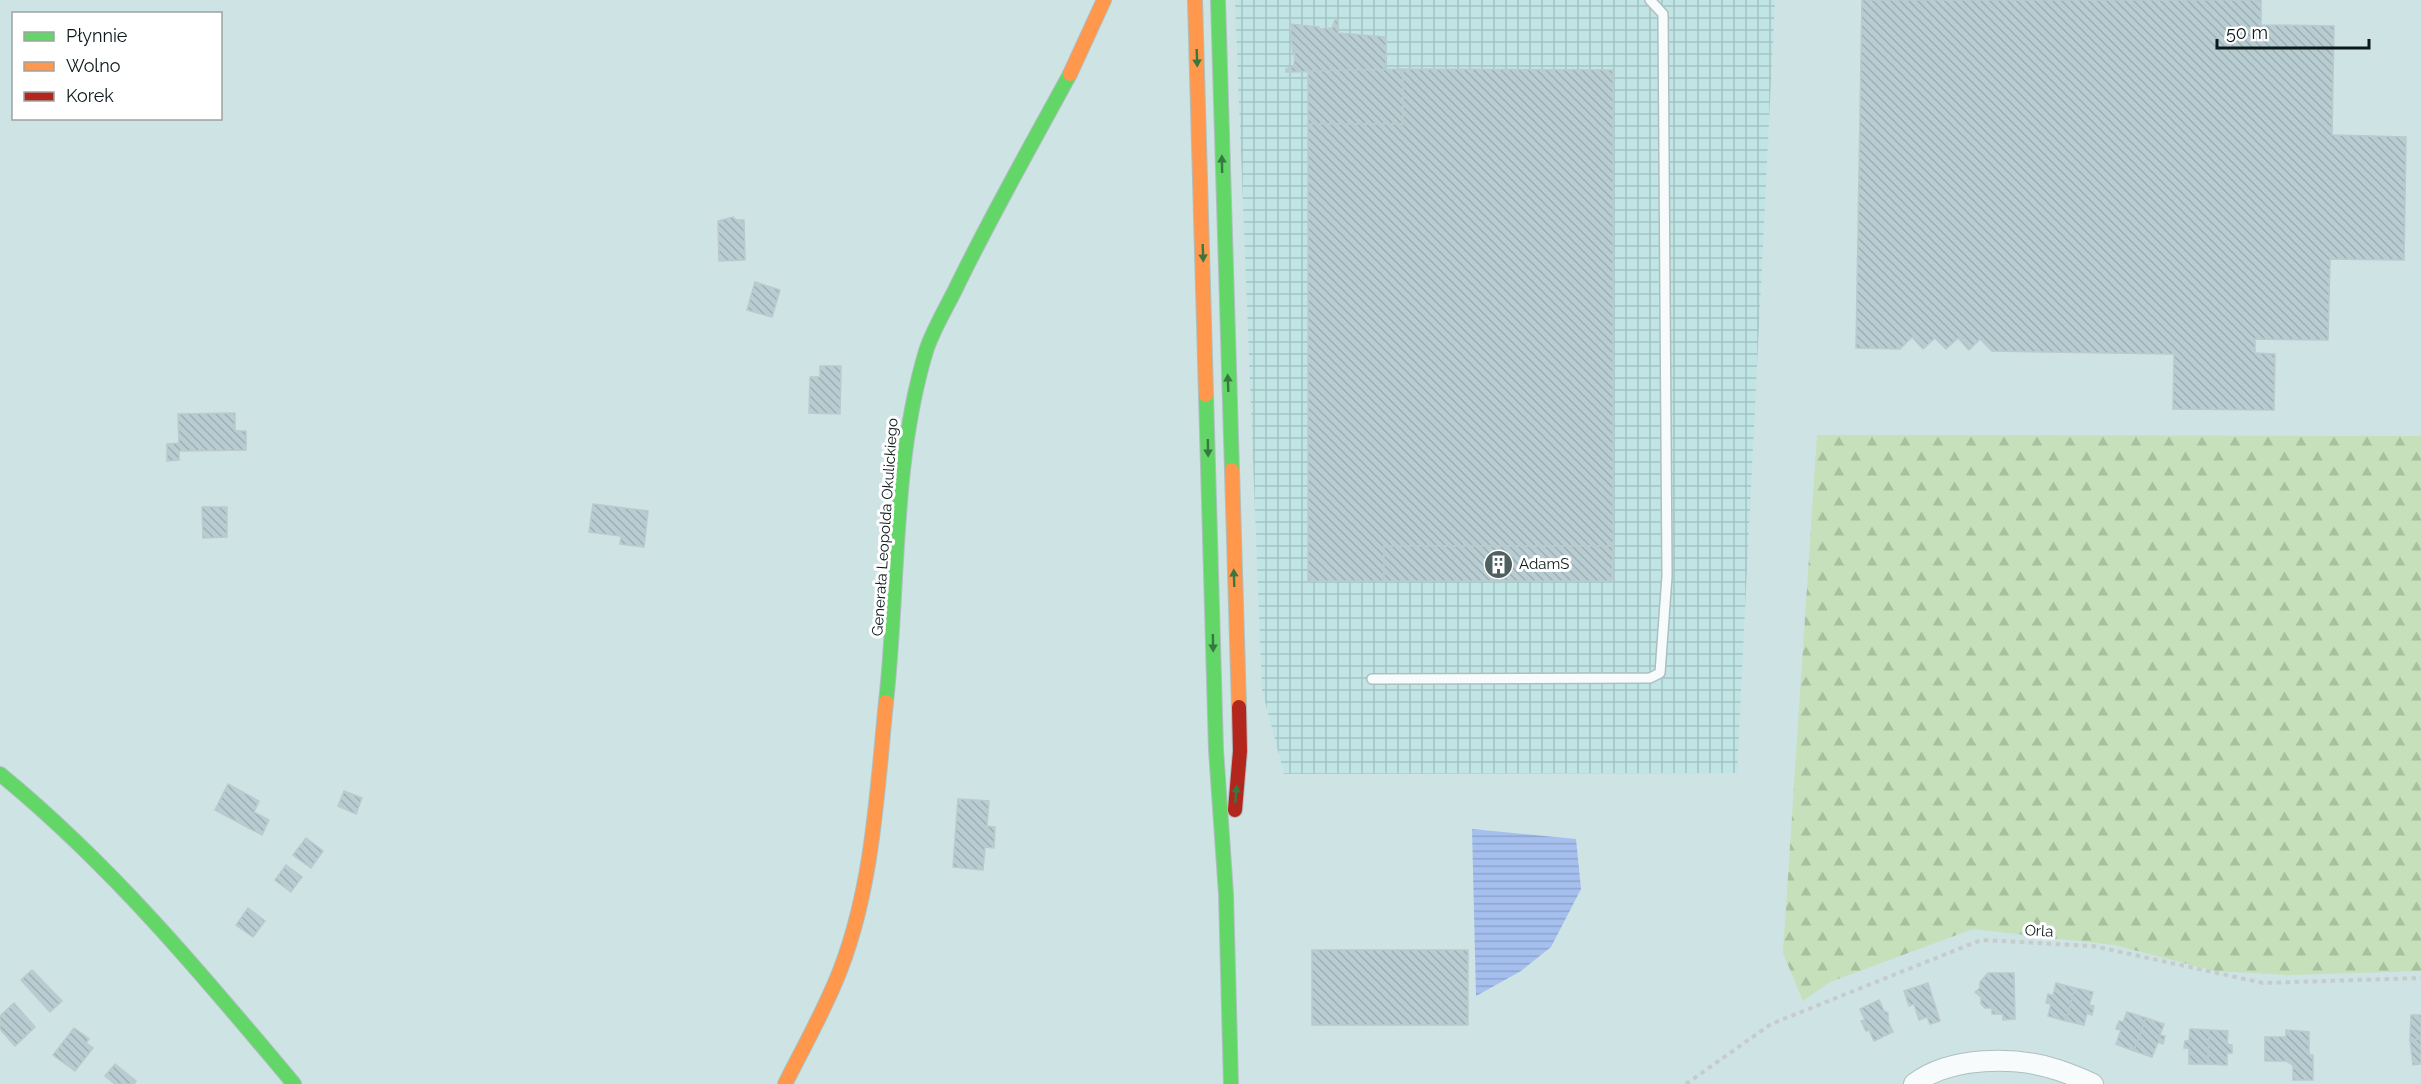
<svg xmlns="http://www.w3.org/2000/svg" width="2421" height="1084" font-family="Raleway,sans-serif">
<style>
.industrial{fill:url(#industrial-grid)}
.forest{fill:url(#forest-firs)}
.water{fill:url(#water-rules)}
.building{fill:url(#building-back-hatch);stroke:#bbcacd;stroke-width:1.5}
.lines{fill:none;stroke-linecap:round;stroke-linejoin:round}
.lane-casing{stroke:#aebfbf;stroke-width:12}
.street-casing{stroke:#aebfbf;stroke-width:22}
.fast-casing{stroke:#aebfbf;stroke-width:16}
.slow-casing{stroke:#aebfbf;stroke-width:16}
.jam-casing{stroke:#aebfbf;stroke-width:16}
.path{stroke:#c6cccc;stroke-width:4;stroke-dasharray:4.5 4.5;stroke-linecap:butt}
.lane{stroke:#f8fbfb;stroke-width:9}
.street{stroke:#f8fbfb;stroke-width:20}
.fast{stroke:#63d668;stroke-width:14}
.slow{stroke:#ff974d;stroke-width:14}
.jam{stroke:#b3261e;stroke-width:14}
.oneway{fill:#377841}
.labels{text-anchor:middle;dominant-baseline:central;stroke-width:6;stroke-linejoin:round;paint-order:stroke}
.street-label{font-size:15px;fill:#0b191a;stroke:#fff}
.poi-label{font-size:15px;fill:#0b191a;stroke:#fff;text-anchor:start}
</style>
<defs>
<pattern id="industrial-grid" width="8" height="8" patternUnits="userSpaceOnUse" patternTransform="scale(1.5)"><rect width="8" height="8" fill="#c1e5e5"/><path d="M0 4h8M4 0v8" fill="none" stroke="#a4c4c4"/></pattern>
<pattern id="forest-firs" width="22" height="20" patternUnits="userSpaceOnUse" patternTransform="scale(1.5)"><rect width="22" height="20" fill="#c5e0ba"/><path d="M5 1l3.5 6h-7zM16 11l3.5 6h-7z" fill="#a8c09f"/></pattern>
<pattern id="water-rules" width="6" height="5" patternUnits="userSpaceOnUse" patternTransform="scale(1.5)"><rect width="6" height="5" fill="#a5bfee"/><path d="M0 2.5h6" fill="none" stroke="#8da4cc"/></pattern>
<pattern id="building-back-hatch" width="6" height="6" patternUnits="userSpaceOnUse" patternTransform="scale(1.5)"><rect width="6" height="6" fill="#b8cdd2"/><path d="M-1 5l2 2M0 0l6 6M5-1l2 2" fill="none" stroke="#9dafb4"/></pattern>
</defs>
<rect width="100%" height="100%" fill="#cee3e3"/>
<path class="industrial" d="M1235,0h540l-38,773 -453,1 -22,-84z"/>
<path class="forest" d="M1817,435l604,1v535l-132,4 -74,-4 -101,-26 -141,-16 -143,53 -27,19 -20,-48z"/>
<path class="water" d="M1472,829l104,10 5,50 -30,58 -30,24 -45,25z"/>
<g class="building">
<path d="M1862,0h399v25l73,1 -2,109 74,2 -2,123 -74,-1 -2,81 -73,-1v14l20,1 -1,56 -101,-1 1,-55 -182,-3 -12,-12 -11,11 -11,-12 -12,11 -11,-11 -12,11 -11,-12 -12,12 -44,-1z"/>
<path d="M1335,20h3v13l48,4v33l-100,2v-3l8,-3 1,-14 -2,1 -3,-29 29,3v2l13,-1z"/>
<path d="M1403,69v55h-95v-53z"/>
<path d="M1403,69l210,1v476h-229v35h-76v-457h95z"/>
<path d="M733,217l3,3h8l1,40 -26,1 -1,-40z"/>
<path d="M755,282l25,8 -8,27 -25,-7z"/>
<path d="M820,366h21l-1,48 -31,-1 1,-36h10z"/>
<path d="M235,413v18h11v19l-67,1v9l-12,1v-17l12,-1 -1,-29z"/>
<path d="M593,504l55,7 -4,36 -24,-3 1,-8 -32,-4z"/>
<path d="M202,507h25v30l-24,1z"/>
<path d="M1384,546h229l-1,35h-228z"/>
<path d="M228,784l31,17 -5,11 15,8 -7,15 -47,-25z"/>
<path d="M344,791l18,7 -6,16 -18,-8z"/>
<path d="M958,799l31,2 -2,25 8,1 -1,21 -9,-1 -2,23 -30,-3z"/>
<path d="M306,838l17,13 -12,17 -18,-13z"/>
<path d="M286,865l16,12 -11,15 -16,-12z"/>
<path d="M248,908l17,13 -12,16 -17,-12z"/>
<rect x="1312" y="950" width="156" height="75"/>
<path d="M32,970l30,31 -12,11 -29,-32z"/>
<path d="M1988,973h26l1,46 -12,1v-6h-11v-6h-7l-4,-4v-7l-6,-5 5,-4v-6z"/>
<path d="M1928,983l12,38 -10,3 -3,-7 -8,3 -5,-16 -5,2 -5,-15z"/>
<path d="M2056,983l19,5 -9,33 -18,-5 3,-12 -5,-1 2,-9 5,2z"/>
<path d="M2075,988l18,4 -4,13 5,1 -2,9 -5,-2 -3,12 -18,-4z"/>
<path d="M1879,1000l5,11 4,2v8l5,11 -19,9 -5,-11 -3,1 -5,-10 4,-1 -5,-11z"/>
<path d="M14,1003l21,24 -20,19 -15,-17v-13z"/>
<path d="M2127,1012l19,6 -12,33 -18,-7 5,-14 -5,-1 3,-8 4,1z"/>
<path d="M2411,1015h10v24l-11,1z"/>
<path d="M2146,1018l18,6 -4,11 5,1 -2,8 -5,-2 -6,15 -18,-6z"/>
<path d="M74,1028l15,11 -3,4 7,5 -18,23 -22,-16z"/>
<path d="M2190,1029l19,1 -1,34h-19v-16h-5l1,-7h4z"/>
<path d="M2209,1030l19,1 -1,13 5,1v8h-5v12l-19,-1z"/>
<path d="M2286,1030l23,2v23h4v25h-20v-15l-7,-4h-21v-24h21z"/>
<path d="M2421,1039v25l-8,1 -3,-25z"/>
<path d="M115,1064l21,17 -2,3h-19l-10,-8z"/>
</g>
<g class="lines">
<defs>
<path id="lane" d="M1372,679l278,-1 10,-5 7,-97 -4,-562 -13,-14"/>
<path id="street" d="M1914,1084c36,-28 102,-28 144,-14 12,4 24,9 35,14"/>
<g id="fast">
<path d="M1218,0l14,470"/>
<path d="M1206,395l10,355 10,144 5,190"/>
<path d="M886,702c13,-116 6,-238 40,-351 7,-22 21,-44 31,-65 35,-72 75,-142 113,-212"/>
<path d="M0,774c111,91 202,200 294,310"/>
</g>
<g id="slow">
<path d="M1195,0l11,395"/>
<path d="M1070,74l34,-74"/>
<path d="M1232,470l7,237"/>
<path d="M785,1084c19,-38 41,-76 56,-116 32,-84 36,-177 45,-266"/>
</g>
<path id="jam" d="M1235,810l5,-59 -1,-44"/>
</defs>
<use href="#lane" class="lane-casing"/>
<use href="#street" class="street-casing"/>
<use href="#fast" class="fast-casing"/>
<use href="#slow" class="slow-casing"/>
<use href="#jam" class="jam-casing"/>
<path class="path" d="M1686,1084l85,-60 210,-84 112,6 170,37 158,-5"/>
<use href="#lane" class="lane"/>
<use href="#street" class="street"/>
<use href="#fast" class="fast"/>
<use href="#slow" class="slow"/>
<use href="#jam" class="jam"/>
</g>
<defs><path id="oneway-solid" d="M-6-.8H1V-3.2L6.5 0L1 3.2V.8H-6Z" transform="scale(1.5)"/></defs>
<g class="oneway">
<use href="#oneway-solid" transform="translate(1197 58) rotate(88)"/>
<use href="#oneway-solid" transform="translate(1222 164) rotate(-91)"/>
<use href="#oneway-solid" transform="translate(1203 253) rotate(88)"/>
<use href="#oneway-solid" transform="translate(1228 383) rotate(-92)"/>
<use href="#oneway-solid" transform="translate(1208 448) rotate(89)"/>
<use href="#oneway-solid" transform="translate(1234 578) rotate(-92)"/>
<use href="#oneway-solid" transform="translate(1213 643) rotate(89)"/>
<use href="#oneway-solid" transform="translate(1236 794) rotate(-85)"/>
</g>
<defs>
<symbol id="building-disc" viewBox="-11 -11 22 22"><circle r="9.5" fill="#4f6060" stroke="#fff"/><path d="M-4-6H4V6H1V3H-1V6H-4ZM-2.5-4.3h1.7v1.8h-1.7ZM.8-4.3h1.7v1.8H.8ZM-2.5-1h1.7V.8h-1.7ZM.8-1h1.7V.8H.8Z" fill="#fff"/></symbol>
</defs>
<g fill-rule="evenodd">
<use href="#building-disc" x="1482" y="548" width="33" height="33"/>
</g>
<g class="labels">
<g class="street-label">
<text transform="translate(885 527) rotate(-86)">Generała Leopolda Okulickiego</text>
<text transform="translate(2039 931) rotate(3)">Orla</text>
</g>
<g class="poi-label">
<text x="1519" y="564">AdamS</text>
</g>
</g>
<rect x="12" y="12" width="210" height="108" fill="#ffffff" stroke="#9da3a3" stroke-width="1.5"/>
<rect x="24" y="32" width="30" height="9" fill="#63d668" stroke="#9da3a3" stroke-width="1.5"/>
<text x="66" y="42" font-size="18" fill="#0b191a">Płynnie</text>
<rect x="24" y="62" width="30" height="9" fill="#ff974d" stroke="#9da3a3" stroke-width="1.5"/>
<text x="66" y="72" font-size="18" fill="#0b191a">Wolno</text>
<rect x="24" y="92" width="30" height="9" fill="#b3261e" stroke="#9da3a3" stroke-width="1.5"/>
<text x="66" y="102" font-size="18" fill="#0b191a">Korek</text>
<path d="M2217 39v9h152v-9" fill="none" stroke="#0b191a" stroke-width="3"/>
<text x="2226" y="39" font-size="18" fill="#0b191a" stroke="#ffffff" stroke-width="4.5" paint-order="stroke">50 m</text>
</svg>
